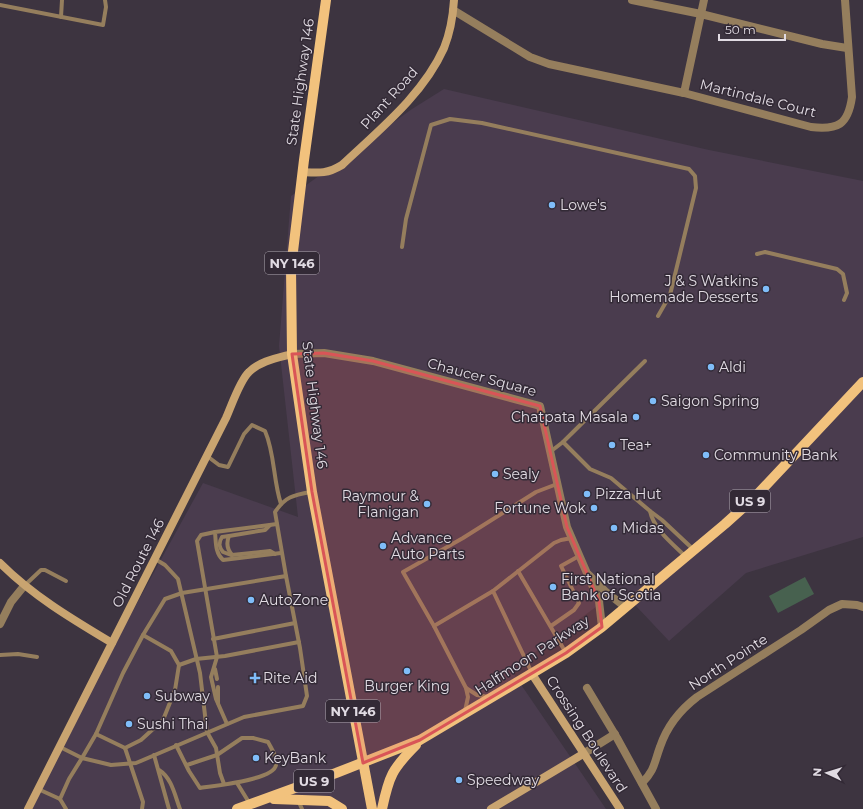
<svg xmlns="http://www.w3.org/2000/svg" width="863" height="809" font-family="Montserrat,sans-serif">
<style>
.built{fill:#4a3c4e}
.green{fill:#47614f}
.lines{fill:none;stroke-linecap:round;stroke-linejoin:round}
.lane{stroke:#957e5d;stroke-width:4}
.street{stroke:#957e5d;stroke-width:8}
.secondary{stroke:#c9a470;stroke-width:8}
.primary{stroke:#f2c27d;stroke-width:10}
.marked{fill:#d95557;fill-opacity:0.2;stroke:#d95557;stroke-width:3;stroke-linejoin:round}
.poi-dot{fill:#7fbdf9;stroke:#332a36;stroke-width:1.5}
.labels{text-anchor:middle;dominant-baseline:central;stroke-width:3;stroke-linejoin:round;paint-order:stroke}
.shield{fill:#332a36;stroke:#ada6af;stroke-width:1}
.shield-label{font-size:13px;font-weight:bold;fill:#e1dbe3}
.street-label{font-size:14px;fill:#e1dbe3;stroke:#332a36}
.poi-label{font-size:14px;fill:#e1dbe3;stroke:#332a36;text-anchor:start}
</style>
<rect width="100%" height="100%" fill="#3d3440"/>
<path class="built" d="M444,89l265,61 154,31v356l-117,36 -77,68 -49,-52 -109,81 95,139h-574l82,-164 89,-162 95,34 -19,-171 12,-150 121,-87z"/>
<path class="green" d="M805,577l9,17 -36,19 -9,-17z"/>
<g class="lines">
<g class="lane">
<path d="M0,5l103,20 3,-18 -1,-7"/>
<path d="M61,17l1,-17"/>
<path d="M402,247l4,-28 25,-94 19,-6 32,4 207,46 6,7 1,12 -26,107 -12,21"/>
<path d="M757,254l8,-2 72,17 6,5 4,19 -3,7"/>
<path d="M563,442l27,27 21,9 39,33 12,9 32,30"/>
<path d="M550,452l13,-10 82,-81"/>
<path d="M207,456l12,9 9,2 16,-33 8,-9 13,6c10,23 8,49 16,73"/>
<path d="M650,511c4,19 23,33 36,46"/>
<path d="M277,524l-62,8c1,10 0,21 8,28l58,-7"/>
<path d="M270,525l-5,5 -36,6c-3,7 -2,13 3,19l38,-4 5,3"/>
<path d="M215,532l-14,3 -4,6 20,116 -6,20 5,22 11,25"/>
<path d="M229,536l-7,1c-4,6 -3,10 1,15l8,3"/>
<path d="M155,559l10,6 13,14 22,94 7,59 9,16 4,25 4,11"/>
<path d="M518,571l48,82"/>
<path d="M286,576l-11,-64c10,-15 18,-17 36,-20"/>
<path d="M24,586l17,-16h4l21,11"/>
<path d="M434,626l-31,-54 60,-34 73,-46 21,-8"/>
<path d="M551,626l23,-16 5,-7 -18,-37 18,-10"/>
<path d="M213,639l82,-16"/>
<path d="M0,655l18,-1 19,3"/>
<path d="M179,665l17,-6 29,-3 74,-14"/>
<path d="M215,669l2,10"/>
<path d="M532,673l-39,-82 61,-48 7,-3 11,-2"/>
<path d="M466,688l11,7 12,2"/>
<path d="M218,703v-16"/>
<path d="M465,711l3,-14 -2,-9 -32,-62 59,-35"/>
<path d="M96,734l29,14 18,54 -1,7"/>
<path d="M176,745l13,26 11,17c13,-2 74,-8 76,-23 1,-8 -4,-16 -8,-23l-15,-4h-11l-25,17 -30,10"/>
<path d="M60,747l22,11 29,7 25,-2 108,-46 59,-11 4,-10 -7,-48 -14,-72 -104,17 -17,6 -22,36 -20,38 -27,61 -14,24 -13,21 -9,20 6,10"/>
<path d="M125,748l16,-8 22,-20 12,-30 4,-25 -8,-14 -28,-16"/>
<path d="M154,755l15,54"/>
<path d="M159,770c13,8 16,26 21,39"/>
<path d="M237,783l13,21"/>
<path d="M38,789l22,10"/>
<path d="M298,800l4,9"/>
</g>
<g class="street">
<path d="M632,0l69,14 121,30 25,4"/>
<path d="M453,10l77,47 19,7 135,29 127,34c27,3 37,-2 41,-30l-7,-97"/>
<path d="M684,93l20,-93"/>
<path d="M292,354l32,-1 49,8 167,45 27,121 32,74 3,26"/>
<path d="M589,575l16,16 20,16"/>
<path d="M0,624l11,-22 13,-16"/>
<path d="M587,688l30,50 39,71"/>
<path d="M583,754l32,-20"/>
<path d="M642,783c13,-13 12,-20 18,-36 7,-21 20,-37 37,-50l104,-67 28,-20 13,-6 15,1 6,2"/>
</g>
<g class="secondary">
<path d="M303,172c16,1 24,2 39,-7 37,-35 81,-70 102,-117 6,-15 9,-32 10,-48"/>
<path d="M0,563c33,33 72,56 112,80"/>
<path d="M532,674l88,135"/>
<path d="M28,809l198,-391c5,-11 14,-38 23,-46 11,-11 28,-14 43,-18"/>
<path d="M491,809l92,-55"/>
</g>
<g class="primary">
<path d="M326,0l-22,160 -13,108 1,86 20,138 60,317"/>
<path d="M274,799l55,2 13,8"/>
<path d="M237,809l99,-36 84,-33 146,-87 36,-26 123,-103 30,-27 108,-115"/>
<path d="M382,809c7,-33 10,-40 34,-64"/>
</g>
</g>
<path class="marked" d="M324,353l49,8 167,45 27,121 32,74 3,26 -36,26 -146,87 -57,23 -51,-271 -20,-138z"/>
<g class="poi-dot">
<circle cx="552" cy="205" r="4"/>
<circle cx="766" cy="289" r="4"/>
<circle cx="711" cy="367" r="4"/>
<circle cx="653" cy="401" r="4"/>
<circle cx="636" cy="417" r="4"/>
<circle cx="612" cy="445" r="4"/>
<circle cx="706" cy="455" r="4"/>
<circle cx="495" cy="474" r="4"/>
<circle cx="587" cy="494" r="4"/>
<circle cx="427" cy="504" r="4"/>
<circle cx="594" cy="508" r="4"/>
<circle cx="614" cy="528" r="4"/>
<circle cx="383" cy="546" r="4"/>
<circle cx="553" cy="587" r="4"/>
<circle cx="251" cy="600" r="4"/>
<circle cx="407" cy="671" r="4"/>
<path d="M253 672h4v4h4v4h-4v4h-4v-4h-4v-4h4z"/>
<circle cx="147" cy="696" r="4"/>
<circle cx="129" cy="724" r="4"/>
<circle cx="256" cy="758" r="4"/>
<circle cx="459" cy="780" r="4"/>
</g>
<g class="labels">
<g class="shield">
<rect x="265" y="252" width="54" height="22" rx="3"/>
<rect x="730" y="490" width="40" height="22" rx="3"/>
<rect x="326" y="700" width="54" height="22" rx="3"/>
<rect x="294" y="770" width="40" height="22" rx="3"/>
</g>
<g class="shield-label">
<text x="292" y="263">NY 146</text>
<text x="750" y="501">US 9</text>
<text x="353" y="711">NY 146</text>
<text x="314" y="781">US 9</text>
</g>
<g class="street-label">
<text transform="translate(300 82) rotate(-82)">State Highway 146</text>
<text transform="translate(389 98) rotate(-48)">Plant Road</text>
<text transform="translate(758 98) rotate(14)">Martindale Court</text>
<text transform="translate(482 377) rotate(15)">Chaucer Square</text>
<text transform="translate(315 405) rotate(83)">State Highway 146</text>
<text transform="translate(138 563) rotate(-63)">Old Route 146</text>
<text transform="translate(532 655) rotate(-33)">Halfmoon Parkway</text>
<text transform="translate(728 662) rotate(-33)">North Pointe</text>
<text transform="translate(587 734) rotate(57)">Crossing Boulevard</text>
</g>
<g class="poi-label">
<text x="560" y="205">Lowe's</text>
<text x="758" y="281" text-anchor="end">J &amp; S Watkins<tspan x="758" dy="16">Homemade Desserts</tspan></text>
<text x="719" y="367">Aldi</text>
<text x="661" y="401">Saigon Spring</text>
<text x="628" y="417" text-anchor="end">Chatpata Masala</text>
<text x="620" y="445">Tea+</text>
<text x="714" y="455">Community Bank</text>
<text x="503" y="474">Sealy</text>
<text x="595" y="494">Pizza Hut</text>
<text x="419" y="496" text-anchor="end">Raymour &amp;<tspan x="419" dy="16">Flanigan</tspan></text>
<text x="586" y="508" text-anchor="end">Fortune Wok</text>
<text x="622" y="528">Midas</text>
<text x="391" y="538">Advance<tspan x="391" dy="16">Auto Parts</tspan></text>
<text x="561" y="579">First National<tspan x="561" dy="16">Bank of Scotia</tspan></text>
<text x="259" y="600">AutoZone</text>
<text x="263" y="678">Rite Aid</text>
<text x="407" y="686" text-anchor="middle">Burger King</text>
<text x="155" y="696">Subway</text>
<text x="137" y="724">Sushi Thai</text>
<text x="264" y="758">KeyBank</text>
<text x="467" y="780">Speedway</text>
</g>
</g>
<g transform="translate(827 773) rotate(274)" stroke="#332a36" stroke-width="3" paint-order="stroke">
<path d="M0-3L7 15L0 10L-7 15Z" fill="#e1dbe3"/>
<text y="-6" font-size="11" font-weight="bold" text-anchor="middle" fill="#e1dbe3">N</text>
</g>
<path d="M719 34v6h66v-6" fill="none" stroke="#e1dbe3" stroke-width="2"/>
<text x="725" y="34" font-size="12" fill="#e1dbe3" stroke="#332a36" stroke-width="3" paint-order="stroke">50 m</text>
</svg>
